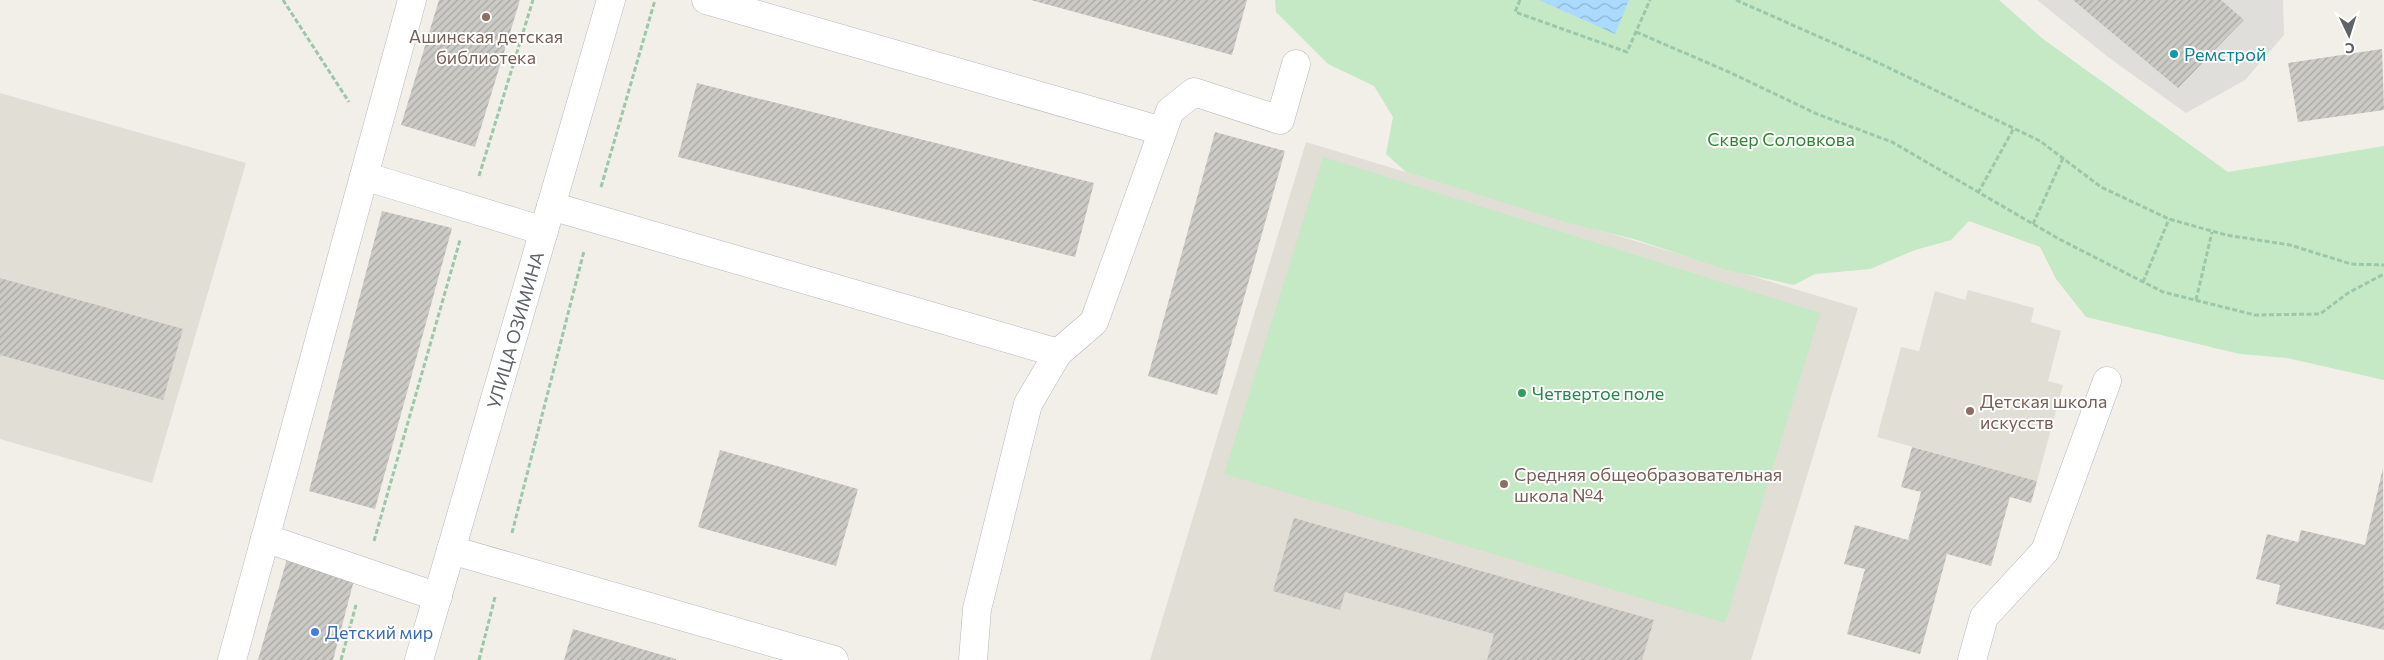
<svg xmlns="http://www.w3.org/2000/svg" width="2384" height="660" font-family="Commissioner,sans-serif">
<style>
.industrial{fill:#e0deda}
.education{fill:#e1ded6}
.park{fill:#c5e8c5}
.water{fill:url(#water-waves)}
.building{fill:url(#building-hatch)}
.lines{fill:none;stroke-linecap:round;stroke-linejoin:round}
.minor-casing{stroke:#b5b8bc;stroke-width:29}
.path{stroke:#9cc7a9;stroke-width:3;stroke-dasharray:5 2.5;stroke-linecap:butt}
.minor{stroke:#fff;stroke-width:28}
.education-dot{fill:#8d6e63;stroke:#fff;stroke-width:2}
.culture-dot{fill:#0f9aa8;stroke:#fff;stroke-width:2}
.leisure-dot{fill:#2e9e5b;stroke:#fff;stroke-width:2}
.shop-dot{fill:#3f7fe0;stroke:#fff;stroke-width:2}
.labels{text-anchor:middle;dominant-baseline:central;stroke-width:4;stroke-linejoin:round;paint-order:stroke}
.education-label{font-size:18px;fill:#785e54;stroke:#fff;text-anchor:start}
.culture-label{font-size:18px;fill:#0d838f;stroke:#fff;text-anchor:start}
.park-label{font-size:18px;fill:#348238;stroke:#fff}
.street-label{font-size:18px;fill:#5f6368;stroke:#fff}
.leisure-label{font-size:18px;fill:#27864d;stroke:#fff;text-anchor:start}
.shop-label{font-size:18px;fill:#366cbe;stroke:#fff;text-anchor:start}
</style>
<defs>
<pattern id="water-waves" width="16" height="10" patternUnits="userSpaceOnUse" patternTransform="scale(1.25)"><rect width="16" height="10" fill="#aadaff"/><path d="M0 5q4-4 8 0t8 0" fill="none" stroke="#8eb4d2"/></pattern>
<pattern id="building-hatch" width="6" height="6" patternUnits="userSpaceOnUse" patternTransform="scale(1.25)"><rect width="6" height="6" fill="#cccac5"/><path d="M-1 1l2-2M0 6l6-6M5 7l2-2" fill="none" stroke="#a9a8a4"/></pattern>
</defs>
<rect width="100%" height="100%" fill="#f1efe8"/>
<path class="industrial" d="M2037,0h246l1,35 -39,45 -59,33 -78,-56z"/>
<g class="education">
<path d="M0,93l246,70 -94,320 -152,-44z"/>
<path d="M1306,142l552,166 -107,352h-601z"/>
<path d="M1968,290l66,18 -3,14 30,9 -13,50 15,4 -26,96 -160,-44 24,-90 18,4 16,-60 30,9z"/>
</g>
<g class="park">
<path d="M1275,0h724l44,39 185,133 156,-26v234l-97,-22 -47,-4 -154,-37 -30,-38 -16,-32 -71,-26 -18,19 -36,10 -45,19 -55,5 -21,11 -67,-15 -90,-30 -71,-18 -160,-50 -20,-18 7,-37 -19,-31 -46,-22 -52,-52z"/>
<path d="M1323,157l497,156 -95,310 -501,-149z"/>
</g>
<path class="water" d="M1539,0h90l-14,34z"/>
<g class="building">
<path d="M439,0h81l-45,147 -74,-22z"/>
<path d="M1031,0h216l-15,55z"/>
<path d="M2073,0h148l23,20 -66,68z"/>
<path d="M2382,49l2,61 -86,12 -10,-59z"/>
<path d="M697,83l397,100 -19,74 -397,-100z"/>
<path d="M1215,132l70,19 -68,244 -69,-19z"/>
<path d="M382,211l70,17 -77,281 -66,-18z"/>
<path d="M0,278l183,51 -20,71 -163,-45z"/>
<path d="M1912,447l125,34 -6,22 -21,-6 -19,69 -44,-12 -27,100 -73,-20 18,-65 -21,-5 11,-39 53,15 13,-48 -20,-5z"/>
<path d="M720,450l138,39 -22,77 -138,-39z"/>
<path d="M2383,468l1,162 -108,-26 4,-19 -24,-6 11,-45 31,8 3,-12 64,15z"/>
<path d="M1294,518l360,102 -12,40h-155l7,-26 -149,-42 -5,18 -67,-19z"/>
<path d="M287,559l67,21 -21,80h-75z"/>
<path d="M573,629l103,30v1h-112z"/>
</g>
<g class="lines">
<defs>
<g id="minor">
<path d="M706,0l456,131"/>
<path d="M364,176l180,55"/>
<path d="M551,206l507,147"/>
<path d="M265,538l173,59"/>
<path d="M451,550l383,110"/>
<path d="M232,660l180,-660"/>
<path d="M419,660l192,-660"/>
<path d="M973,660l4,-51 51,-205 30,-51 36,-31 76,-211 24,-19 86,28 16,-56"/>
<path d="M1972,660l12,-43 61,-66 62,-170"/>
</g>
</defs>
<use href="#minor" class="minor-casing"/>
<g class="path">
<path d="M283,0l66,102"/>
<path d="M1520,0l-5,12 112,40 23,-52"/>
<path d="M1736,0l147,65 157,76 61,46 68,32 57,16 64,10 61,19 33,1"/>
<path d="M1636,32l93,40 88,42 75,28 167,97 104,53 92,23 65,-1 28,-21 36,-19"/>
<path d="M479,176l54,-176"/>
<path d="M601,187l54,-187"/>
<path d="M1978,193l36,-65"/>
<path d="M2033,224l30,-66"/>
<path d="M2143,282l26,-63"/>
<path d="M2196,300l16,-68"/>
<path d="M512,533l72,-282"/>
<path d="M374,541l86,-301"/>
<path d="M341,660l15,-55"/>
<path d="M479,660l16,-63"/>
</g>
<use href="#minor" class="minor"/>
</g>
<g class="education-dot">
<circle cx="486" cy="17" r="5"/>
<circle cx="1970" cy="411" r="5"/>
<circle cx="1504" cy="484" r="5"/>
</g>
<circle class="culture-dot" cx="2174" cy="54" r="5"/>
<circle class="leisure-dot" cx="1522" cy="393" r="5"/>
<circle class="shop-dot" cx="315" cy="632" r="5"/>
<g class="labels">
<g class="education-label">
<text x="486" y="36" text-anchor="middle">Ашинская детская<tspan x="486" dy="21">библиотека</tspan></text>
<text x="1980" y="401">Детская школа<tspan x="1980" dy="21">искусств</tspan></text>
<text x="1514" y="474">Средняя общеобразовательная<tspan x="1514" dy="21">школа №4</tspan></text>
</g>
<g class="culture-label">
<text x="2184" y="54">Ремстрой</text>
</g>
<g class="park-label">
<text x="1781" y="139">Сквер Соловкова</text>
</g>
<g class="street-label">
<text transform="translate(515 330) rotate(-74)">УЛИЦА ОЗИМИНА</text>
</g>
<g class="leisure-label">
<text x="1532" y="393">Четвертое поле</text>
</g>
<g class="shop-label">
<text x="325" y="632">Детский мир</text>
</g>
</g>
<g transform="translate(2349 35) rotate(176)" stroke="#ffffff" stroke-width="4" paint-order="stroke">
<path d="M0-4L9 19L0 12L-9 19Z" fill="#5f6368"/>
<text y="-8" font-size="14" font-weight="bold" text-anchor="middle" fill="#5f6368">С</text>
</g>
</svg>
